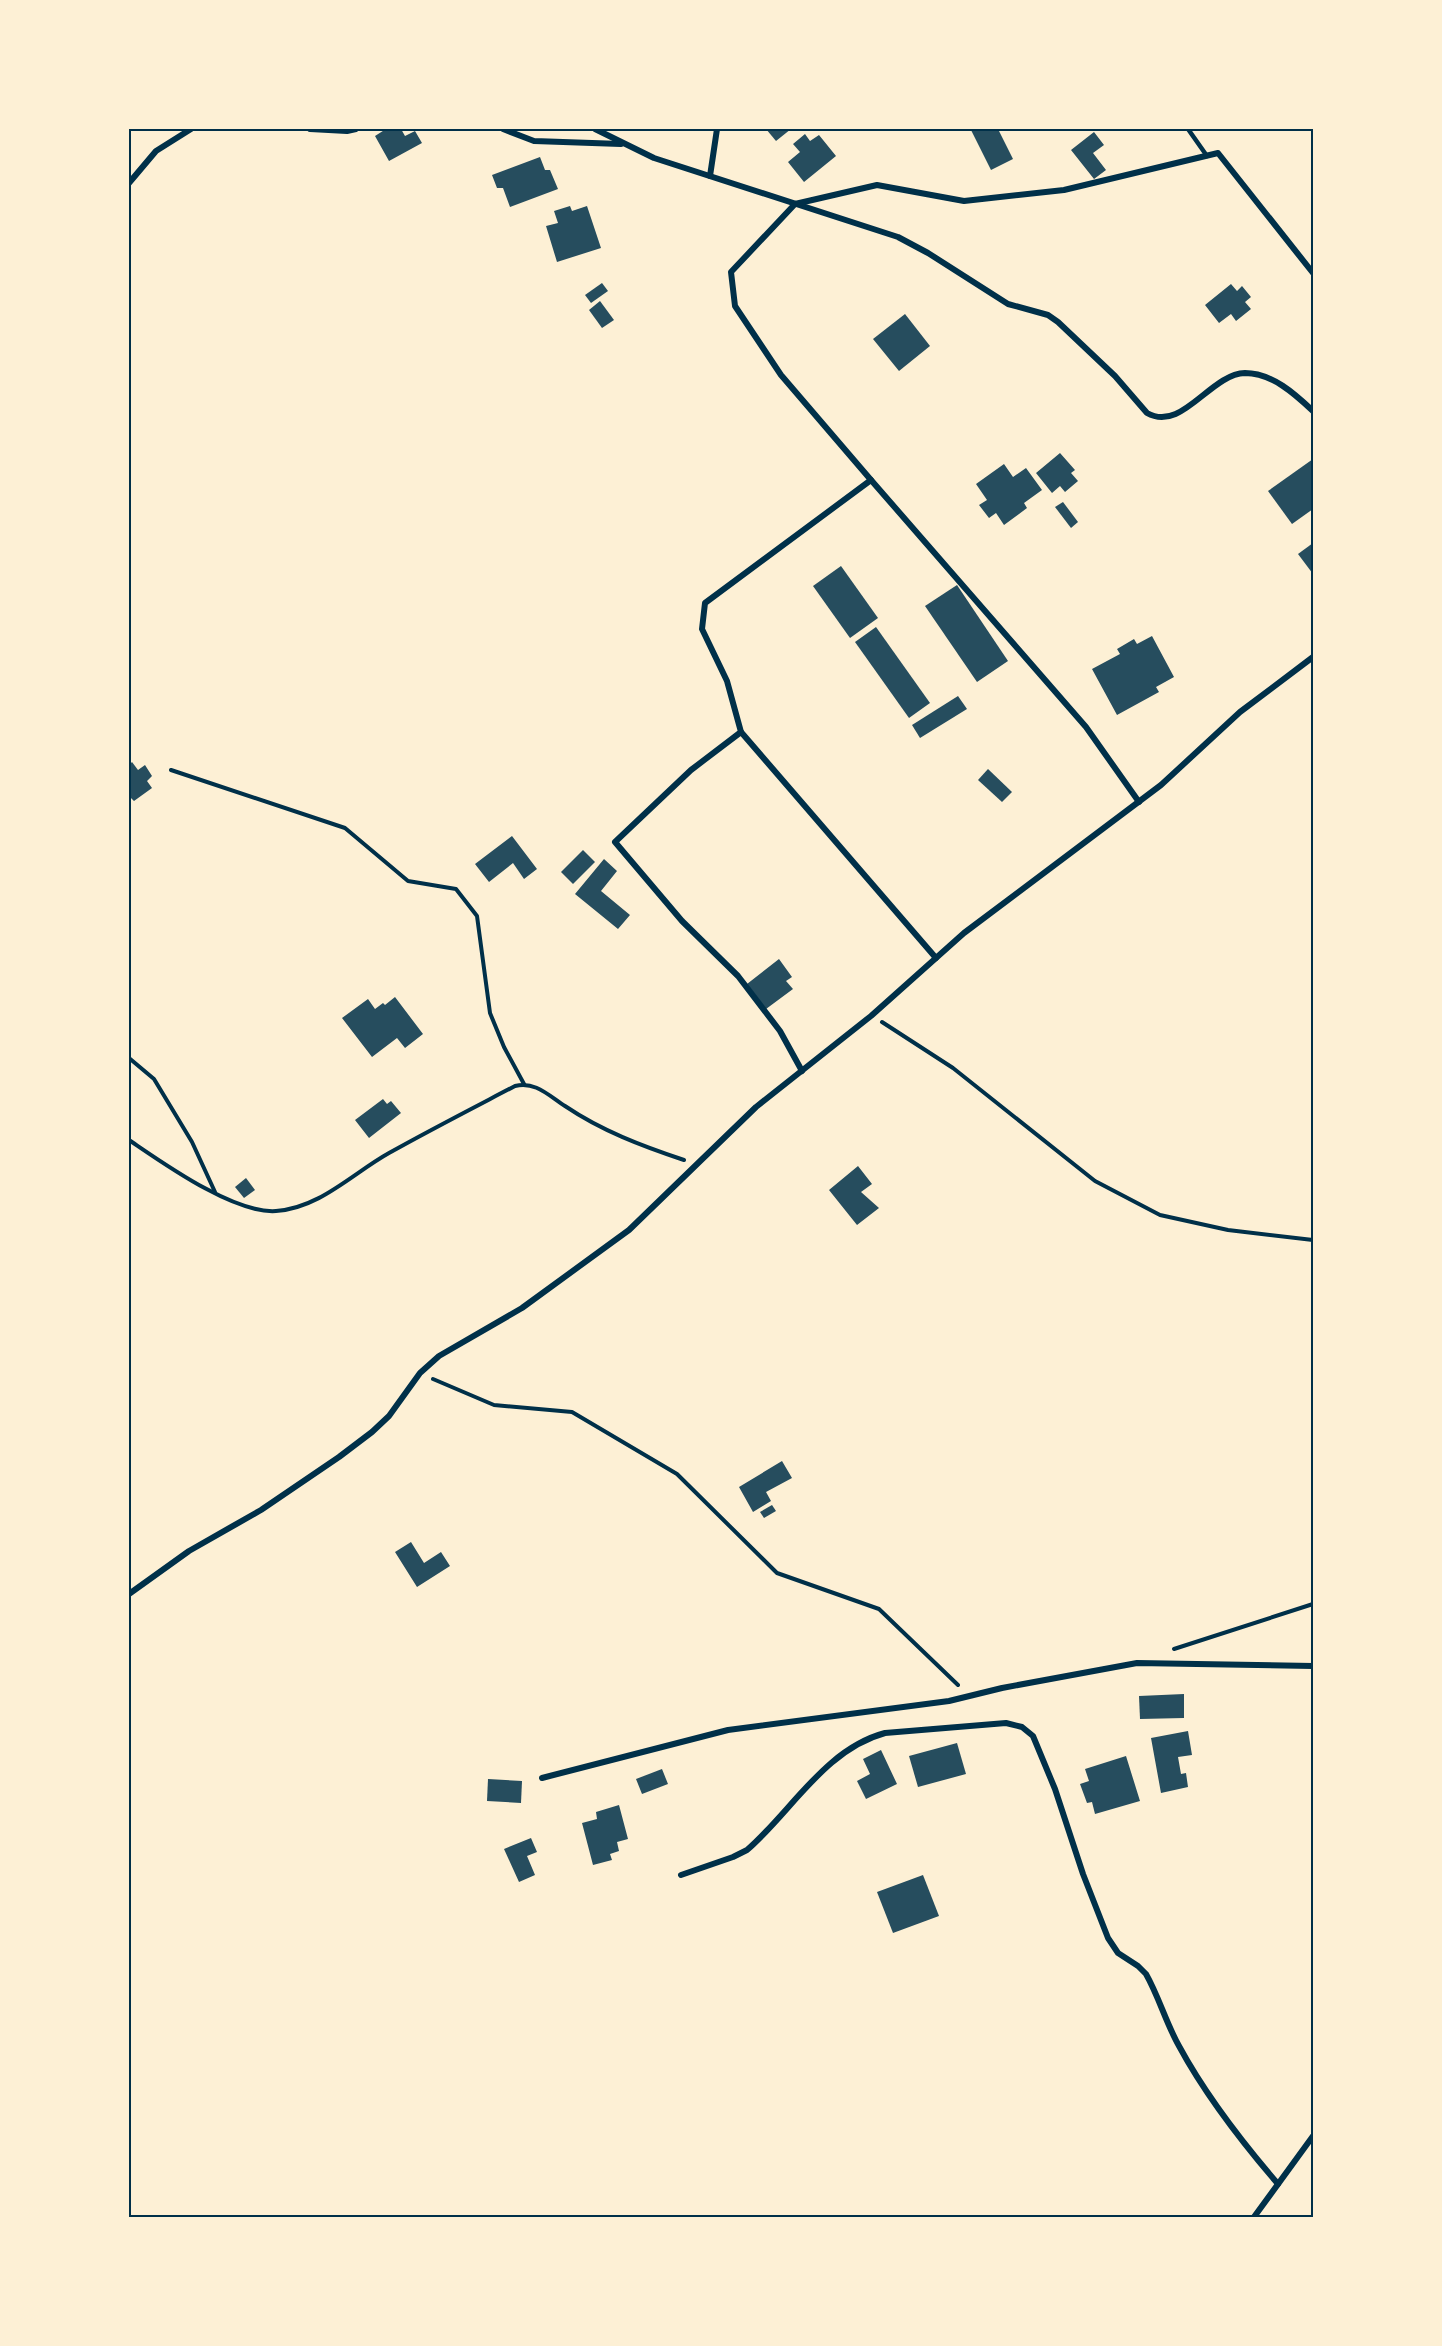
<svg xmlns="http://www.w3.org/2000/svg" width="1442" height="2346" font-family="'Noto Sans',sans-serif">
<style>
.building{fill:#264d5e}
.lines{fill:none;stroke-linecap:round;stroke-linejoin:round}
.path{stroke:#003049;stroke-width:4}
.service{stroke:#003049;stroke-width:4.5}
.minor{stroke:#003049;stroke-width:6}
.neatline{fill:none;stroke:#003049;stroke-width:2}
</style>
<rect width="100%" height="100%" fill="#fdf0d5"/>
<g class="building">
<path d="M386,129h15l4,7 10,-5 7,12 -33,18 -14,-25z"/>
<path d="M766,129h25l-15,12z"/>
<path d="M973,129h25l15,30 -22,11 -20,-40z"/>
<path d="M1094,132l10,13 -11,8 13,17 -12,9 -23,-29z"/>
<path d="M805,134l5,7 9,-6 17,21 -32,26 -16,-20 12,-10 -7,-8z"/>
<path d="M540,157l5,13h5l8,19 -48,18 -7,-19h-6l-5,-13z"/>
<path d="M570,206l2,5 15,-5 14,42 -44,14 -11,-36 12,-3 -4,-12z"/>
<path d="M602,283l6,8 -17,12 -6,-8z"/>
<path d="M1231,284l6,7 5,-5 9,11 -6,5 6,7 -15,12 -5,-7 -12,9 -14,-18z"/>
<path d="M600,301l14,19 -12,8 -13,-18z"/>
<path d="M905,314l25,32 -31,25 -26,-32z"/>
<path d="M1060,453l15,17 -4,3 7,8 -13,11 -5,-6 -8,7 -16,-20z"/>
<path d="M1313,459v50l-21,15 -24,-33z"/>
<path d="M1004,464l9,13 13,-9 16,22 -18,13 3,5 -23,17 -8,-12 -7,5 -10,-13 8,-5 -11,-16z"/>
<path d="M1063,502l15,20 -7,6 -16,-21z"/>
<path d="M1313,543v31l-15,-20z"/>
<path d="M841,566l37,52 -28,20 -37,-52z"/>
<path d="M957,585l51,76 -31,21 -52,-76z"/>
<path d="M876,627l54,76 -21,15 -54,-76z"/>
<path d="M1152,636l22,41 -18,10 3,5 -42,23 -25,-46 28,-15 -3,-5 17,-10 3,5z"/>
<path d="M958,696l9,13 -47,29 -8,-13z"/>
<path d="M132,762l6,8 7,-5 7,11 -5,5 5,7 -18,13 -5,-5v-31z"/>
<path d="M988,769l24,23 -10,10 -24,-22z"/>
<path d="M512,836l25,33 -13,10 -11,-16 -24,19 -14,-18z"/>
<path d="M583,850l12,12 -22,22 -12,-12z"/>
<path d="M604,859l13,12 -16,20 29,24 -12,14 -43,-35z"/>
<path d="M779,959l13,18 -6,4 7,8 -27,20 -19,-25z"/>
<path d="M395,997l28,37 -18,14 -8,-10 -25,19 -30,-39 26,-19 7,10 8,-6 2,2z"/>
<path d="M383,1099l4,5 4,-3 10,12 -32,25 -14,-18z"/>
<path d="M858,1166l14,18 -11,8 18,16 -22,17 -28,-35z"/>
<path d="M246,1178l9,12 -11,8 -9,-11z"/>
<path d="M782,1461l10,17 -26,14 5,9 -18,11 -14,-25z"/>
<path d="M772,1505l4,6 -12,7 -4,-6z"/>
<path d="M411,1542l13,21 17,-11 9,14 -33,21 -22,-35z"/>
<path d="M1184,1694v24l-44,1 -1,-23z"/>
<path d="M1188,1731l4,24 -14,2 3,17 5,-1 2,14 -27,6 -10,-55z"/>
<path d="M957,1743l9,31 -48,13 -9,-31z"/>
<path d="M881,1750l16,34 -31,15 -9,-18 13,-7 -7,-15z"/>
<path d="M1126,1756l14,45 -45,13 -3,-12 -5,1 -7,-19 9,-3 -4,-12z"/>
<path d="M662,1769l6,15 -26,10 -6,-15z"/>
<path d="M488,1779l34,2 -1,22 -34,-2z"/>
<path d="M619,1805l9,34 -11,3 2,9 -9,3 2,6 -19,5 -11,-42 15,-4 -1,-7z"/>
<path d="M531,1838l6,14 -10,4 8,19 -16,7 -15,-33z"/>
<path d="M923,1875l16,41 -46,17 -16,-41z"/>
</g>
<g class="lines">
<g class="path">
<path d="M171,770l174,58 63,53 48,8 21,27 13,97 14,34 20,37"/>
<path d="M882,1022l71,46 142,113 65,34 68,15 85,10"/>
<path d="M129,1058l25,21 38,63 23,50"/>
<path d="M129,1140c34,23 105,74 147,71 44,-3 77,-38 113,-58 41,-23 84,-45 126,-67 20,-5 33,9 50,20 37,25 77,40 119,54"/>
<path d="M433,1379l61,26 78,7 105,62 100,99 102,36 79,76"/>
<path d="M1174,1649l139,-45"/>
</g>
<path class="service" d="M1188,129l19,27"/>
<g class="minor">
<path d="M310,129l37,2 9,-2"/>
<path d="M503,129l31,12 87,3"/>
<path d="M595,129l59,29 244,79 30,16 80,51 40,11 10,7 57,54 32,37c35,20 63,-39 98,-40 27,0 50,21 68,38"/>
<path d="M710,176l7,-47"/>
<path d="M129,183l27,-32 35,-22"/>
<path d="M871,480l215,247 53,75"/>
<path d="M741,732l195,226"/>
<path d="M802,1071l-22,-40 -42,-55 -56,-55 -67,-79 76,-72 50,-38 -14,-51 -25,-52 3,-26 166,-123 -90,-105 -46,-69 -4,-34 64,-68 82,-19 87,16 100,-11 154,-37 95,120"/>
<path d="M129,1594l60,-43 72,-41 78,-53 33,-25 17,-16 31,-43 19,-17 83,-48 107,-78 127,-123 115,-91 93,-83 197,-148 79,-73 73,-55"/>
<path d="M542,1778l186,-48 221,-29 53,-13 135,-25 176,3"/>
<path d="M681,1875l52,-18 14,-7c44,-38 78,-101 138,-117l121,-10 16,4 11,9 22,53 28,85 25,64 10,15 20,13 8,8c13,23 20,49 33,72 27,50 62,95 99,138"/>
<path d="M1254,2217l59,-81"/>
</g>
</g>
<rect width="1442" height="2346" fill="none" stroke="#fdf0d5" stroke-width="261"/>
<rect x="130" y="130" width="1182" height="2086" class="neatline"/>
</svg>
